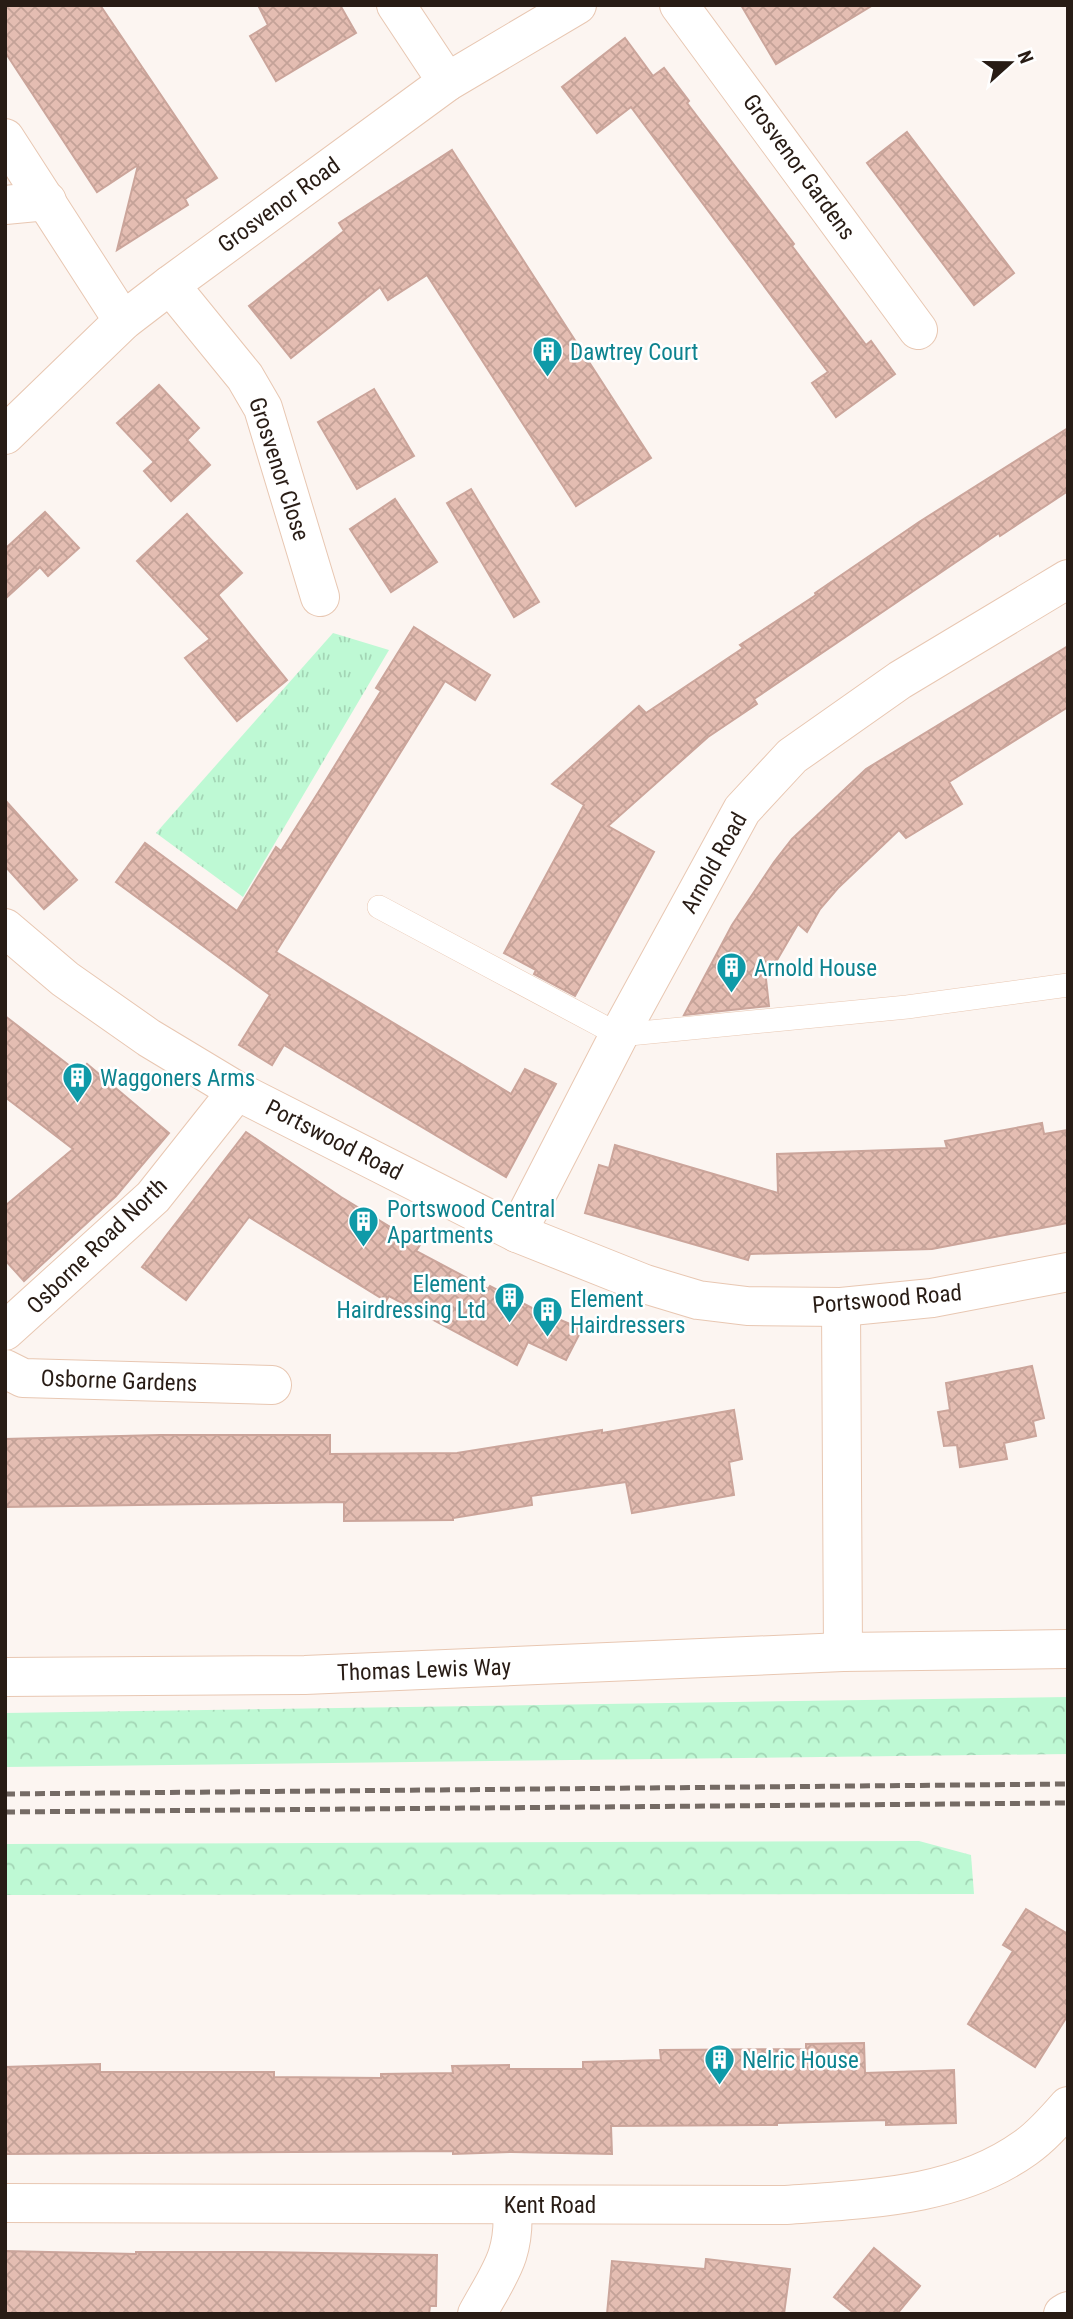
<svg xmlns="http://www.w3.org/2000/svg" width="1073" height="2319" font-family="'Roboto Condensed',sans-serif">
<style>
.grass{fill:url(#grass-tufts)}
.forest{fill:url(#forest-crowns)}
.building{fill:url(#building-cross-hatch);stroke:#cba59b;stroke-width:2}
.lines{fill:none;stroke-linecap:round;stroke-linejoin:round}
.service-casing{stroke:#e8c7b2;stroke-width:24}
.minor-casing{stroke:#e8c7b2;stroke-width:40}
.tertiary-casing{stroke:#e8c7b2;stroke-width:40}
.primary-casing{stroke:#e8c7b2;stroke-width:40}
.service{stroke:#fff;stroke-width:23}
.minor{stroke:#fff;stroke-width:38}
.tertiary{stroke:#fff;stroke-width:38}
.primary{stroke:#fff;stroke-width:38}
.rail{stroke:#756b65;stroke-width:5;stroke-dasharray:10 5;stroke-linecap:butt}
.labels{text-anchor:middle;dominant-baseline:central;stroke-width:5;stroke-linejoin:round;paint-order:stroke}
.street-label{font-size:23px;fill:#281c15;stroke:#fff}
.culture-label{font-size:23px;fill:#0d838f;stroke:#fff;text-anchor:start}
</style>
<defs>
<pattern id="grass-tufts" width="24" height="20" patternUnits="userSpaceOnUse" patternTransform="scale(1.75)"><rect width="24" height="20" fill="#bef9d4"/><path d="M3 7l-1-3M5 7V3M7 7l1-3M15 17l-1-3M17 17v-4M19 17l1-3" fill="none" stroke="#a3d5b5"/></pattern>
<pattern id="forest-crowns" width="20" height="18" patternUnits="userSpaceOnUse" patternTransform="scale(1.75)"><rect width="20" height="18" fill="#bef9d4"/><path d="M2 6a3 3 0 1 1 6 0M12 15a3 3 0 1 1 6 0" fill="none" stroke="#a3d5b5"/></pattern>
<pattern id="building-cross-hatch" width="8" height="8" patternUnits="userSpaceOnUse" patternTransform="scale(1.75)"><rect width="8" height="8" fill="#e4bdb2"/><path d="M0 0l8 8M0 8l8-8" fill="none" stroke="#c4a298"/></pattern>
</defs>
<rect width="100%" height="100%" fill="#fcf5f1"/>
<path class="grass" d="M333,633l56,17 -146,247 -87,-64z"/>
<g class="forest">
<path d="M1068,1697v57l-1063,13v-54z"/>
<path d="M919,1841l52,14 3,39 -969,1v-51z"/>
</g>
<g class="building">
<path d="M5,5h95l117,173 -32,21 3,6 -71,45 21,-85 -41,27 -92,-140z"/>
<path d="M258,5h82l16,28 -80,48 -26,-45 18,-11z"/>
<path d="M741,5h132l-97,59z"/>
<path d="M625,38l28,38 11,-8 25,33 -2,2 107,141 -2,2 74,99 5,-4 24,33 -59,43 -24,-34 16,-11 -197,-265 -34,26 -35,-46z"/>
<path d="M907,132l107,141 -40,32 -107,-142z"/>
<path d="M452,150l199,308 -75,48 -149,-231 -39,25 -8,-13 -89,71 -42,-52 95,-75 -5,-8z"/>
<path d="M159,385l40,43 -12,12 23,25 -39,36 -27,-30 10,-9 -37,-39z"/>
<path d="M374,389l40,67 -57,33 -39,-67z"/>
<path d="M1068,428v63l-68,45 -1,-3 -245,166 3,5 -49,33 -100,89 46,26 -79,144 -41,-22 2,-4 -32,-17 80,-148 -32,-21 87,-78 7,7 97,-65 -3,-3 76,-50 -1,-2 104,-71z"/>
<path d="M471,489l68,113 -25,15 -67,-114z"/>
<path d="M395,499l42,63 -46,30 -41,-63z"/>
<path d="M45,512l34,36 -31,28 -8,-9 -35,32v-50z"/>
<path d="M187,514l55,59 -24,22 69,85 -50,41 -52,-63 25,-19 -73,-78z"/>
<path d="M414,627l76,48 -15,25 -30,-19 -169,271 235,142 14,-25 31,15 -50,93 -222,-132 -12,20 -33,-20 31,-50 -154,-113 29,-39 92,68 39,-64 5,4 40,-63 60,-97 -5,-3z"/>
<path d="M1068,646v61l-119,75 13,22 -56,34 -7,-8 -61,58 -18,21 -13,23 -9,-8 -32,55 3,27 -85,9 48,-90 42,-63 18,-23 74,-70z"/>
<path d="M5,800l72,80 -33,29 -39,-43z"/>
<path d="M5,1016l74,57 8,-9 82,69 -53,63 -92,85 -19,-21v-54l68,-57 -68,-52z"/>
<path d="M1042,1123l2,11 24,-4v93l-136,26 -182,5 -2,6 -163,-47 14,-48 10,3 6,-23 163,48 -1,-39 170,-6 -2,-7z"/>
<path d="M246,1132l95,65 79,48 -4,6 72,38 2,-3 42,22 50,21 -16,31 -38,-18 -11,23 -128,-69 -3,5 -137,-84 -63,83 -44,-33z"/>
<path d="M1032,1366l12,52 -11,3 3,15 -32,7 3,16 -47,8 -3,-22 -13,1 -6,-34 12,-2 -4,-27z"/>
<path d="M734,1410l8,49 -13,3 5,33 -102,18 -6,-31 -95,14 1,9 -79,13v2l-109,1v-19l-339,5v-68l155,-4h170v19l127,-1 145,-23v3z"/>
<path d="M1026,1909l42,25v81l-33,52 -67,-43 45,-73 -10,-6z"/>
<path d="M864,2043l1,30 89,-3 2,53 -70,2v-5l-109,3v2l-166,1 1,28 -101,-2 -58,2v-3l-448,3v-87l95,-3v8h174v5l107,1v-4l72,-1 -1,-7 57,-1v4h74v-7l78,-2 -1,-10 146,-1v-5z"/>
<path d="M874,2248l46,38 -23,28h-42l-21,-17z"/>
<path d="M5,2251l131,3v-2h127l174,3 -1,51h-6l-1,8h-424z"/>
<path d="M706,2259l84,10 -6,45h-177l5,-53 93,8z"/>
</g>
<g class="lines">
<defs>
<path id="service" d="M379,907l240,128 288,-28 161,-22"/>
<g id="minor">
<path d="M396,5l51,77"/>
<path d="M679,5l239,325"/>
<path d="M5,138l118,183"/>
<path d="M5,205l42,-4"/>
<path d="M170,285l75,92 18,31 57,189"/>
<path d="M5,435l118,-114 47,-36 277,-203 130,-77"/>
<path d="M517,1233l102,-198 123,-225 50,-54 108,-76 168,-101"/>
<path d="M5,1331l148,-134 84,-106"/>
<path d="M5,1369l18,9 249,7"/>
<path d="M5,2203l781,2c81,-6 171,-8 239,-57 16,-11 30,-27 43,-42"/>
<path d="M477,2314c23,-42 39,-59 35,-109"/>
<path d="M1063,2314l5,-3"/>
</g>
<g id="tertiary">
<path d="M5,928l60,51 84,59 88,53 280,142 128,51 53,16 49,6 94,1 91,-9 136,-26"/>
<path d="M841,1307l2,345"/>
</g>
<path id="primary" d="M5,1677l300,-2 538,-23 225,-3"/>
</defs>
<use href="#service" class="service-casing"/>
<use href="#minor" class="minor-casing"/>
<use href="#tertiary" class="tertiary-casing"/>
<use href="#primary" class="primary-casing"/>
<use href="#service" class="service"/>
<use href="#minor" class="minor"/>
<use href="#tertiary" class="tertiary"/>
<use href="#primary" class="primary"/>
<g class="rail">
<path d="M5,1794l1063,-10"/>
<path d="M5,1812l1063,-9"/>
</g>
</g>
<defs>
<symbol id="building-pin" viewBox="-11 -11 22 30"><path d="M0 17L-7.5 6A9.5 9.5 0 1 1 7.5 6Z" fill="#0f9aa8" stroke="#fff"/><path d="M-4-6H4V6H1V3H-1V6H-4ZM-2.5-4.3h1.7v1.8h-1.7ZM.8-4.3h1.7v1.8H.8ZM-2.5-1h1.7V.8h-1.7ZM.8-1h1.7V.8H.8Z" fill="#fff"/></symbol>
</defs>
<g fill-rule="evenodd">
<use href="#building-pin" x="530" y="334" width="35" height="47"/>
<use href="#building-pin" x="714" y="950" width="35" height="47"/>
<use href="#building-pin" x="60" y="1060" width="35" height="47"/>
<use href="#building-pin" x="346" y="1204" width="35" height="47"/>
<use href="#building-pin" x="492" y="1280" width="35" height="47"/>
<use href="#building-pin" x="530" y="1294" width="35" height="47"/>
<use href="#building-pin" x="702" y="2042" width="35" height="47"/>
</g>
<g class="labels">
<g class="street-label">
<text transform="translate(799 167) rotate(54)">Grosvenor Gardens</text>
<text transform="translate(279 205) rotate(-36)">Grosvenor Road</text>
<text transform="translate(279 469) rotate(72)">Grosvenor Close</text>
<text transform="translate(714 863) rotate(-61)">Arnold Road</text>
<text transform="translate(334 1140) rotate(27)">Portswood Road</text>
<text transform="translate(97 1246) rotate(-44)">Osborne Road North</text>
<text transform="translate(887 1299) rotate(-5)">Portswood Road</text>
<text transform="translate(119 1381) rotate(2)">Osborne Gardens</text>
<text transform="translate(424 1670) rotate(-2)">Thomas Lewis Way</text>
<text x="550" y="2205">Kent Road</text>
</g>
<g class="culture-label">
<text x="570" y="352">Dawtrey Court</text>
<text x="754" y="968">Arnold House</text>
<text x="100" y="1078">Waggoners Arms</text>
<text x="387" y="1209">Portswood Central<tspan x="387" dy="26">Apartments</tspan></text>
<text x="486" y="1284" text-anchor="end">Element<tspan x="486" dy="26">Hairdressing Ltd</tspan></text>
<text x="570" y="1299">Element<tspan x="570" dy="26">Hairdressers</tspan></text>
<text x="742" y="2060">Nelric House</text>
</g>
</g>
<rect width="1073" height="2319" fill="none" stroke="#281c15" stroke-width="14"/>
<g transform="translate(1010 63) rotate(69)" stroke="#ffffff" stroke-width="5" paint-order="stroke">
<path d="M0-5L12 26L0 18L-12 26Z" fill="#281c15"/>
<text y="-10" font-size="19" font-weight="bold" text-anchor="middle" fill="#281c15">N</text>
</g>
</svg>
